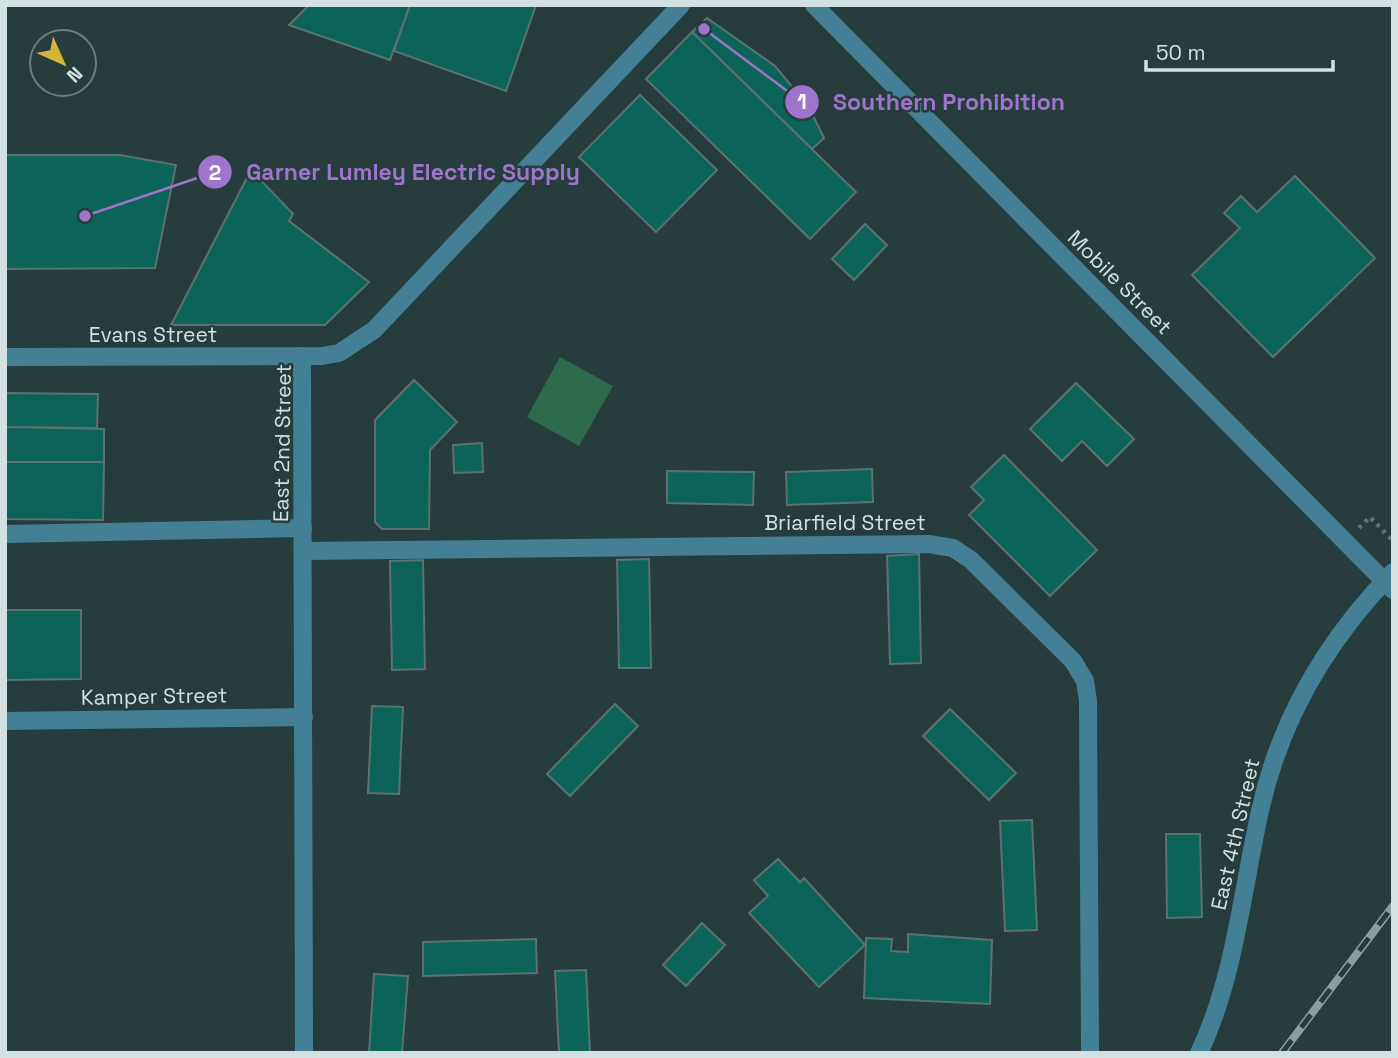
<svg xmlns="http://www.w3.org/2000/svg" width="1398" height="1058" font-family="'Space Grotesk',sans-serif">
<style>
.green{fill:#2e6b4d}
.building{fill:#0c6358;stroke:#5c726e;stroke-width:2}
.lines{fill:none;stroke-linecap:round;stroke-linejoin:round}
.path{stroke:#5f7273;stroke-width:4.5;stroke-dasharray:3.5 5;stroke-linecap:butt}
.minor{stroke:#448095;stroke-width:18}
.rail-casing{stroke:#8e9e9f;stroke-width:8}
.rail{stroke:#273c3d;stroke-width:5;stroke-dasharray:16;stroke-linecap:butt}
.labels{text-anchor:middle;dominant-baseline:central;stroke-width:5;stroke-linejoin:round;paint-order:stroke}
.street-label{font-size:21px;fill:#d4e1e2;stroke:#273c3d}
.leader{fill:none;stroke:#9f74cd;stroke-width:2.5}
.callout-dot{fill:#9f74cd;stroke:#273c3d;stroke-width:2.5}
.mark-label{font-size:21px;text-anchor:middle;font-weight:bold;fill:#fff}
.callout-label{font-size:23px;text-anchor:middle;font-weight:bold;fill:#9f74cd;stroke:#273c3d;stroke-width:5;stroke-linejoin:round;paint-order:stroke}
</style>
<rect width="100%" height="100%" fill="#273c3d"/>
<path class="green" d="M560,357l53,29 -34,60 -52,-29z"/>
<g class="building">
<path d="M309,5h101l-20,55 -101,-35z"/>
<path d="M410,5h126l-30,86 -112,-40z"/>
<path d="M707,18l68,48 34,41 15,31 -12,11 -120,-117z"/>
<path d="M692,32l164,160 -46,47 -164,-160z"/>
<path d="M640,95l77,75 -61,62 -77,-75z"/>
<path d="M5,155h115l56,10 -21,103 -150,1z"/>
<path d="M251,170l42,44 -4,7 80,61 -44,43h-154z"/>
<path d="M1295,176l80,82 -102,99 -81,-82 48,-47 -16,-15 17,-17 16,16z"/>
<path d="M865,224l22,21 -33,35 -22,-21z"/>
<path d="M414,380l43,42 -27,28 -1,79h-47l-7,-7v-102z"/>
<path d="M1076,383l58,56 -27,27 -25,-25 -20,20 -32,-32z"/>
<path d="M5,393l93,1 -1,34 -92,-1z"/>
<path d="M5,427l99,2v33h-99z"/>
<path d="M482,443l1,29 -29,1 -1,-28z"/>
<path d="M1004,455l93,95 -47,46 -81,-81 15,-15 -13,-13z"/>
<path d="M5,462h99l-1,58 -98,-1z"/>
<path d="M872,469l1,33 -86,3 -1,-33z"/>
<path d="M667,471l87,1 -1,33 -86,-2z"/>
<path d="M919,554l2,109 -31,1 -3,-108z"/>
<path d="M649,559l2,109h-32l-2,-108z"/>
<path d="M423,560l2,109 -33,1 -2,-109z"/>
<path d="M5,610h76v69l-76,1z"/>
<path d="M615,704l23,22 -68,70 -23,-22z"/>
<path d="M372,706l31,1 -4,87 -31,-1z"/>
<path d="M950,709l66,64 -27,27 -66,-64z"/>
<path d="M1032,820l5,110 -32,1 -5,-110z"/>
<path d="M1166,834h34l2,83 -35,1z"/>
<path d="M778,859l22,23 4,-4 61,67 -46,42 -70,-74 19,-17 -14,-16z"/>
<path d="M702,923l23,22 -39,41 -23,-21z"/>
<path d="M908,934l84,6 -2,64 -126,-6 2,-60 26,1 -1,12 17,1z"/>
<path d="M536,939l1,34 -114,3v-34z"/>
<path d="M586,970l4,83h-31l-4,-82z"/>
<path d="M374,974l34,2 -6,77h-33z"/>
</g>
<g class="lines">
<path class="path" d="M1359,528l11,-11 23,24"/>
<g class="minor">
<path d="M814,5l579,585"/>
<path d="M302,356l2,697"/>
<path d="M5,357l317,-1 17,-3 35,-23 307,-325"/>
<path d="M5,534l298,-6"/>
<path d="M303,551l626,-7 24,4 18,12 102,101 12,20 3,20 2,352"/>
<path d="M5,721l299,-4"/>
<path d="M1199,1053c36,-76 43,-162 61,-242 20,-92 68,-172 133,-239"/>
</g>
<defs>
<path id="rail" d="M1282,1053l111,-147"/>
</defs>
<use href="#rail" class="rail-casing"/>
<use href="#rail" class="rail"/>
</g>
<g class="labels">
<g class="street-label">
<text transform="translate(1120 282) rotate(45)">Mobile Street</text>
<text x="153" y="334">Evans Street</text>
<text transform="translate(282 443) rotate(-89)">East 2nd Street</text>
<text x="845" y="522">Briarfield Street</text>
<text transform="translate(154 696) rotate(-1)">Kamper Street</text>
<text transform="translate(1235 834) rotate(-77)">East 4th Street</text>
</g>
</g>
<path class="leader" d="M704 29L802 102M85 216L215 172"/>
<g class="callout-dot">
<circle cx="704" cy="29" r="7"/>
<circle cx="85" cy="216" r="7"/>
<circle cx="802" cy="102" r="18"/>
<circle cx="215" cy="172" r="18"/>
</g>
<g class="mark-label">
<text x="802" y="109">1</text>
<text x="215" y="180">2</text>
</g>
<g class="callout-label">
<text x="949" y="110">Southern Prohibition</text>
<text x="413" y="180">Garner Lumley Electric Supply</text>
</g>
<rect width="1398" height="1058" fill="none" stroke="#d4e1e2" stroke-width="14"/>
<g transform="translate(63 63) rotate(135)"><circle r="33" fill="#273c3d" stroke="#6c7e7f" stroke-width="2"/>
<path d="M0-5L12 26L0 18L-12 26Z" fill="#d3b635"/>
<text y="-10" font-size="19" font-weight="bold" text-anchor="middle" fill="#d4e1e2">N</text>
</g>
<path d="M1146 60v10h187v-10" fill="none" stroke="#d4e1e2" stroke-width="3.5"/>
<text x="1156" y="60" font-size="21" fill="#d4e1e2" stroke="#273c3d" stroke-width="5" paint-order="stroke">50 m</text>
</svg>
